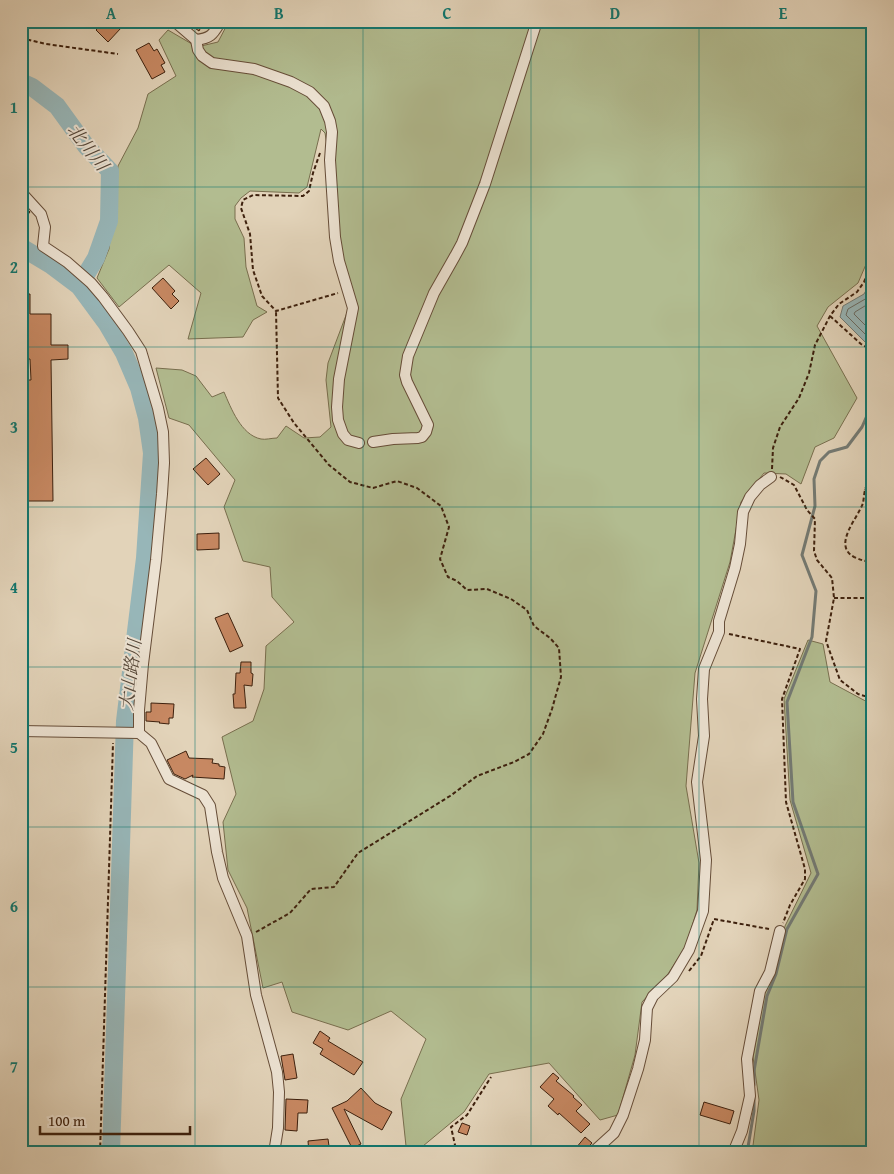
<svg xmlns="http://www.w3.org/2000/svg" width="894" height="1174" font-family="'Gentium Book Plus','Noto Serif JP',serif">
<style>
.green{fill:#b2bc90;stroke:#786e4e}
.water{fill:#97b6b8;stroke:#737a74}
.lines{fill:none;stroke-linecap:round;stroke-linejoin:round}
.shore{stroke:#6a6b62;stroke-width:1}
.stream{stroke:#737a74;stroke-width:3}
.river{stroke:#97b6b8;stroke-width:18}
.building{fill:#c78862;stroke:#3d200d}
.minor-casing{stroke:#664d38;stroke-width:12}
.path{stroke:#3d200d;stroke-width:2;stroke-dasharray:4 2.5;stroke-linecap:butt}
.minor{stroke:#ece2d2;stroke-width:10}
.grid{fill:none;stroke:#0f766e;stroke-width:1;stroke-opacity:0.55}
.labels{text-anchor:middle;dominant-baseline:central;stroke-width:4;stroke-linejoin:round;paint-order:stroke}
.water-label{font-size:18px;font-style:italic;fill:#544638;stroke:#ece2d2}
.neatline{fill:none;stroke:#0f766e;stroke-width:2}
.grid-label{font-size:16px;text-anchor:middle;font-weight:bold;fill:#0f766e}
</style>
<rect width="100%" height="100%" fill="#e2d3b9"/>
<filter id="stains"><feTurbulence type="fractalNoise" baseFrequency=".004" numOctaves="4"/><feColorMatrix values="0 0 0 0 .2 0 0 0 0 .09 0 0 0 0 .02 0 0 0 .5 -.17"/></filter>
<radialGradient id="worn" r=".72"><stop offset=".6" stop-color="#630" stop-opacity="0"/><stop offset="1" stop-color="#630" stop-opacity=".3"/></radialGradient>
<g class="green">
<path d="M229,21h644v227l-15,35 -30,24 -11,19 40,72 -23,40 -19,9 -14,37 -15,-10 -22,-1 -23,29 -11,60 -35,111 -9,113 13,77 -2,47 -11,36 -18,28 -26,28 -7,53 -17,60 -18,5 -51,-57 -60,11 -25,38 -47,39 -11,-5 -5,-47 25,-60 -35,-28 -43,19 -56,-18 -10,-30 -19,6 -16,-80 -19,-38 -5,-48 13,-28 -14,-57 31,-16 11,-32 2,-43 28,-24 -22,-25 -2,-30 -27,-6 -19,-54 11,-27 -46,-55 -20,-7 -13,-50 26,2 14,6 16,21 12,-5c7,16 17,43 37,47 4,1 11,-1 16,-1l9,-12 18,12 16,-1 11,-10 -5,-47 2,-17 23,-61 -13,-54 -3,-53 -10,-62 -4,-4 -14,58 -8,6 -49,-2 -9,7 -6,8v13l9,19 2,29 11,39 10,6 -14,8 -10,17 -55,2 13,-46 -32,-28 -50,42 -22,-29 12,-29 9,-83 20,-38 10,-34 28,-18 -17,-36 9,-10 29,17 21,-5z"/>
<path d="M808,640l15,4 7,38 43,23v448h-121l7,-53 -6,-43 11,-64 10,-19 11,-48 26,-53 -21,-73 -6,-101z"/>
</g>
<path class="water" d="M873,278v68l-8,-4 -25,-25 3,-11 21,-12z"/>
<g class="lines">
<g class="shore">
<path d="M873,288l-6,10 -19,11 -2,6 22,22 5,3"/>
<path d="M873,301l-18,11 -1,2 19,19"/>
</g>
<g class="stream">
<path d="M754,1085v-14l13,-75 9,-22 11,-45 31,-55 -25,-72 -6,-100 25,-65 4,-46 -14,-36 13,-49 -1,-27 6,-18 9,-9 18,-5 15,-20 11,-25"/>
<path d="M747,1153l7,-42v-13"/>
</g>
<g class="river">
<path d="M21,82l11,5 25,19 29,40 24,25 -1,50 -13,37 -17,28"/>
<path d="M21,247l30,18 28,21 28,38 17,29 15,35 8,30 5,35 -7,105 -20,163 -14,432"/>
</g>
</g>
<g class="building">
<path d="M91,21h23l7,7 -13,14 -12,-12 2,-2z"/>
<path d="M185,21h19l-5,10z"/>
<path d="M149,43l5,8 3,-2 8,14 -4,2 4,7 -13,7 -16,-29z"/>
<path d="M21,204l9,8 -9,11z"/>
<path d="M163,278l12,13 -3,3 7,7 -8,8 -19,-21z"/>
<path d="M21,294h9v20h21v31h17v14l-17,1 2,141h-32v-121h10l-1,-21h-6v-27h-3z"/>
<path d="M206,458l14,16 -12,11 -15,-16z"/>
<path d="M219,533v16l-22,1v-16z"/>
<path d="M228,613l15,33 -13,6 -15,-34z"/>
<path d="M241,662h10v11l2,1 -1,12 -8,-1 2,23h-12l-1,-14h2l1,-21h4z"/>
<path d="M151,703l23,1 -1,14h-4v6l-10,-1 1,-1 -14,-1v-9h5z"/>
<path d="M186,751l3,7 24,1 -1,4 7,1v2l6,1 -1,12 -32,-2 1,-2 -8,4 -11,-5 -7,-14z"/>
<path d="M320,1031l10,7 -2,3 35,21 -9,13 -34,-21 3,-5 -10,-6z"/>
<path d="M293,1054l4,24 -12,2 -4,-24z"/>
<path d="M553,1073l6,5 -3,3 18,15 -1,1 9,8 -6,6 14,13 -9,9 -22,-20 -1,2 -10,-9 6,-7 -14,-12z"/>
<path d="M361,1088l14,15 17,9 -10,18 -38,-21 17,35 -9,4 -20,-40 15,-7z"/>
<path d="M286,1099l22,1 -1,13h-9l-1,18 -12,-1z"/>
<path d="M704,1102l30,9 -4,13 -30,-9z"/>
<path d="M462,1123l8,3 -3,9 -9,-3z"/>
<path d="M585,1137l7,6 -9,10h-2l-5,-5z"/>
<path d="M328,1139l2,14h-21l-1,-12z"/>
</g>
<g class="lines">
<defs>
<g id="minor">
<path d="M174,21l22,19 2,10 4,6 10,7 42,6 37,13 19,10 14,14 6,15 2,11 -2,28 5,77 4,24 14,47 -14,71 -2,28 1,13 5,14 5,6 11,3"/>
<path d="M21,25l5,-4"/>
<path d="M196,40c16,-2 17,-6 25,-19"/>
<path d="M21,192l20,22 4,13 -2,19 24,16 24,21 12,14 25,34 13,20 17,57 5,24 1,31 -2,31 -6,66 -13,104 -4,46v23"/>
<path d="M373,442l20,-3 25,-1 4,-1 4,-5 2,-7 -21,-43 -2,-7 3,-19 26,-63 21,-37 7,-13 23,-59 52,-163"/>
<path d="M21,731l118,2 12,10 18,36 34,16 7,11 7,46 6,26 24,58 9,59 21,77 2,20 -1,36 -4,25"/>
<path d="M592,1153l22,-20 9,-18 15,-46 7,-29 2,-32 6,-12 20,-19 16,-27 14,-39 3,-51 -9,-78 7,-46 -2,-37 2,-30 15,-37v-11l16,-53 5,-24 3,-32 7,-15 10,-12 11,-8"/>
<path d="M733,1153l9,-22 8,-35 -3,-37 13,-68 10,-19 10,-41"/>
</g>
</defs>
<use href="#minor" class="minor-casing"/>
<g class="path">
<path d="M21,38l25,6 72,10"/>
<path d="M320,153l-7,20 -4,18 -6,5 -50,-1 -10,5 -2,8 9,26 3,36 9,26 14,15 62,-18"/>
<path d="M830,316l31,28 12,7"/>
<path d="M772,469l1,-21 7,-21 19,-29 10,-25 6,-28 15,-29 9,-12 18,-12 7,-10 9,-22"/>
<path d="M872,473c-2,5 -5,10 -6,14 -2,5 -2,11 -3,16 -5,15 -31,42 -9,54 7,3 12,5 19,4"/>
<path d="M780,477l14,8 13,25 8,9 -1,32 3,9 15,18 2,20 -8,43 14,39 18,14 10,3 5,-2"/>
<path d="M865,489l7,8 -2,36 3,2"/>
<path d="M834,598h39"/>
<path d="M729,634l71,15 -18,50 4,103 19,67v10l-15,26 -7,18"/>
<path d="M256,932l34,-19 21,-24 23,-2 24,-34 92,-57 27,-20 37,-14 15,-8 14,-20 9,-25 9,-32 -2,-29 -9,-10 -16,-12 -7,-16 -16,-11 -24,-10 -20,1 -10,-9 -9,-4 -8,-18 9,-32 -8,-21 -24,-18 -20,-7 -24,7 -23,-6 -21,-17 -35,-42 -16,-25 -2,-87"/>
<path d="M689,971l12,-15 13,-37 55,10"/>
<path d="M100,1153l13,-410"/>
<path d="M451,1153l4,-8 -4,-18 16,-12 24,-38"/>
</g>
<use href="#minor" class="minor"/>
</g>
<path class="grid" d="M195,21v1132M363,21v1132M531,21v1132M699,21v1132M21,187h852M21,347h852M21,507h852M21,667h852M21,827h852M21,987h852"/>
<g class="labels">
<g class="water-label">
<text transform="translate(88 147) rotate(52)">北川川</text>
<text transform="translate(130 675) rotate(-83)">大山路川</text>
</g>
</g>
<rect width="894" height="1174" fill="none" stroke="#e2d3b9" stroke-width="55"/>
<path d="M40 1126v8h150v-8" fill="none" stroke="#3d200d" stroke-width="2.5"/>
<text x="48" y="1126" font-size="15" fill="#3d200d" stroke="#ece2d2" stroke-width="4" paint-order="stroke">100 m</text>
<rect x="28" y="28" width="838" height="1118" class="neatline"/>
<g class="grid-label">
<text x="111" y="19">A</text>
<text x="279" y="19">B</text>
<text x="447" y="19">C</text>
<text x="615" y="19">D</text>
<text x="783" y="19">E</text>
<text x="14" y="113">1</text>
<text x="14" y="273">2</text>
<text x="14" y="433">3</text>
<text x="14" y="593">4</text>
<text x="14" y="753">5</text>
<text x="14" y="912">6</text>
<text x="14" y="1072">7</text>
</g>
<rect width="100%" height="100%" filter="url(#stains)"/>
<rect width="100%" height="100%" fill="url(#worn)"/>
</svg>
